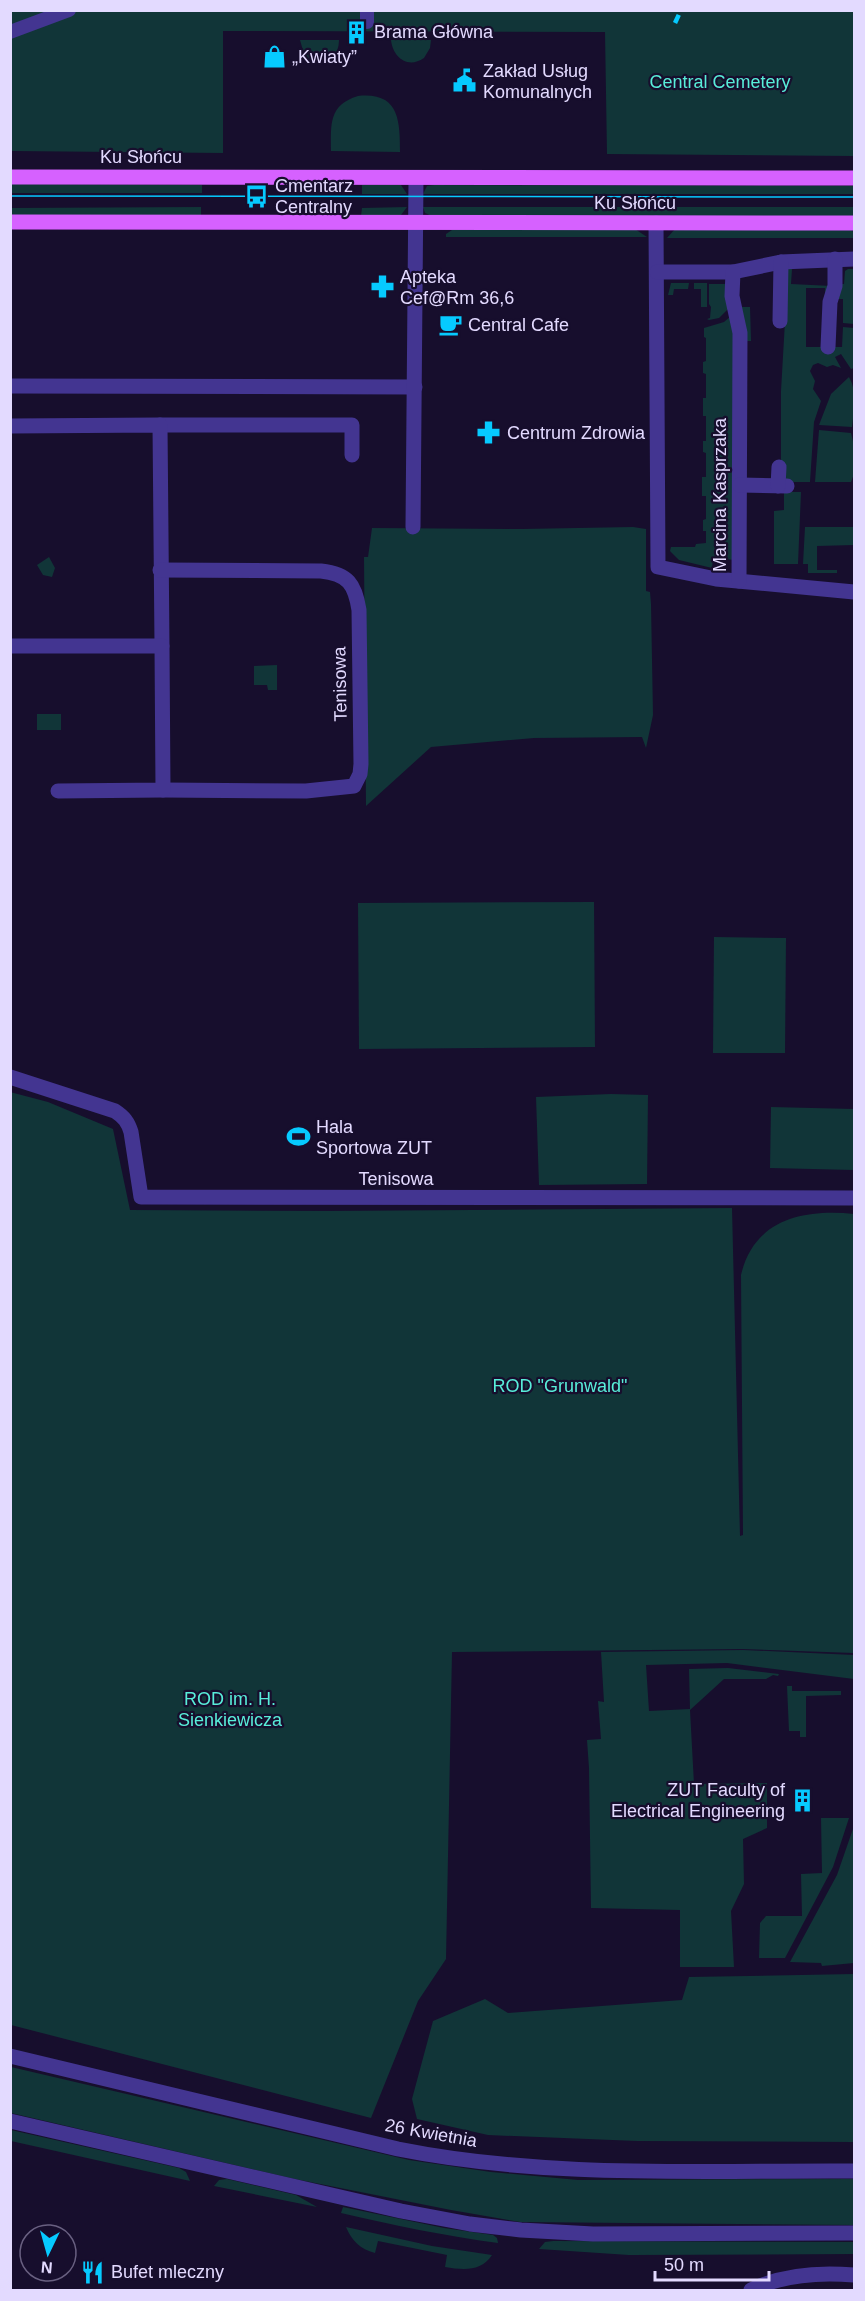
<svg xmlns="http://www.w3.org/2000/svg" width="865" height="2301" font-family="Arial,sans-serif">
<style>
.green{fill:#113538}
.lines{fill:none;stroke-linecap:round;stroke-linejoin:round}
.pedestrian{stroke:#433591;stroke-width:14}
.minor{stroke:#433591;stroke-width:15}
.tertiary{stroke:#433591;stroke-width:15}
.primary{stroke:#d661ff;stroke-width:15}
.tram{stroke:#06caff;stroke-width:1.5}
.rail{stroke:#06caff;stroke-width:4.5;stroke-dasharray:9 8;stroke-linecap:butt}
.labels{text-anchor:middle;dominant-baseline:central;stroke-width:4.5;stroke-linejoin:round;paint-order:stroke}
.poi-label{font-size:18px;fill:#e3daff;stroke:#170e2d;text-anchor:start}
.park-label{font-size:18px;fill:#58edd9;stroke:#170e2d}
.street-label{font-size:18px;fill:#e3daff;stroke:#170e2d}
</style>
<rect width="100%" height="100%" fill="#170e2d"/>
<g class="green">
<path d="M10,11h844v145l-247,-2 -2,-122 -382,-1v122l-212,-2z"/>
<path d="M300,40h39c0,16 -10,24 -26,22l-9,-8z"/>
<path d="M391,40h40l-1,8 -6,10c-16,11 -31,0 -33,-18z"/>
<path d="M358,96c41,-4 42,24 42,56l-69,-1c0,-26 -3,-46 27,-55z"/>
<path d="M10,184l192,1v8h-191z"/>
<path d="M362,185h39l6,9h-45z"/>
<path d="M434,185l420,1v8h-431l4,-8z"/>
<path d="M201,207v8h-190l-1,-7z"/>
<path d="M407,207l-6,8 -40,1 1,-8z"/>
<path d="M423,207h431v10l-422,-1 -7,-3z"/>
<path d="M635,229l12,8h-201v-3l6,-4z"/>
<path d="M675,229l176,1 3,2v6h-187z"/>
<path d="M788,269h4l-1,15 41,2 -7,13v-11h-19v59h36l1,-20 11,1v40l-3,1 -10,-15 -6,3 6,11 -8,-3 -6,2 -9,-4 -5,2 -3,6 5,10 -2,8 8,12 -7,21 -4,60h-27l-2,-2v-89z"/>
<path d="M848,269h6v55l-11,-1v-24h-8l6,-15h3l1,-13z"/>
<path d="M671,283h18l-1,6h-14l-1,6h-5z"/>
<path d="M694,283h13v24h-6v-18h-7z"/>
<path d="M709,284h20l1,23 -11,11 -10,2 -2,-1 3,-1 1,-11 -2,-3z"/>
<path d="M737,307h13l1,34h-7z"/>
<path d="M731,316l3,5 1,239 -22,-2 -1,10 -33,-8 -9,-9 1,-4h24l1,-3 10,-1v-12h-3v-11l3,-1v-23h-4v-19h4v-24l-3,-1v-11h3v-25h-3v-18h3v-24l-3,-1v-11l3,-1v-23l-2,-1v-9l20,-6z"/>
<path d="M849,377c9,16 5,33 3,50l-33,-2 12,-31z"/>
<path d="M819,430l32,3c4,15 7,34 0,49h-36z"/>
<path d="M784,492h17l-3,72h-24v-53l10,-1z"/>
<path d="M633,527l13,2v62l4,1 1,12 2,111 -7,33 -4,-11 -108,1 -103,9 -65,59 -2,-249h4l4,-29 150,1z"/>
<path d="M805,527h49v18l-37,1v24h20v3h-29v-9h-5z"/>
<path d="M49,557l6,11 -3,9 -9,-2 -6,-10z"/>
<path d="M277,665v25h-9l-1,-5h-13v-19z"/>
<rect x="37" y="714" width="24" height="16"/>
<path d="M594,902l1,145 -236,2 -1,-146z"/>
<path d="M714,937l72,1 -1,115h-72z"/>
<path d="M10,1092l38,10 65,27 17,81 197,1 405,-3 8,328 3,-1 -2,-260c13,-56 63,-66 113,-61v439l-112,-4 -290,3 -6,307 -28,42 -47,117 -360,-93z"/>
<path d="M611,1094l37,1 -1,89 -108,1 -3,-88z"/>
<path d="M771,1107l83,2v61l-84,-2z"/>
<path d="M743,1650l111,5v24l-127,-16 -81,2 3,46 41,-2 -1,-40 39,-1 51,6 -1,2 -5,-1 -7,4h-42l-34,31 4,74 73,-1v45l-24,11 1,45 -13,27 3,56h-54v-57l-89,-2 -2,-140 -2,-28 14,-1 -3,-38 6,1 -3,-50z"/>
<path d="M787,1686h5v5h49v4l-35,1v41h-6v-6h-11z"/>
<path d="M821,1818h28l-16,49 -48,91h-26l1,-35 6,-7h36l-1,-42 21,-1z"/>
<path d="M854,1826v137l-32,3 -1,-3 -31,-1 47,-87z"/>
<path d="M854,1974v168l-217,-1 -149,-6 -71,-16 -5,-20 21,-78 52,-22 23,14 174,-13 7,-23z"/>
<path d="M11,2067l398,93 82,12 87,8 276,-1v46l-334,-3 -69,-12 -156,-31 -284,-66z"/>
<path d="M11,2130l168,38 7,4 4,9 -179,-40z"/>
<path d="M227,2179l69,16 21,12 -103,-21 5,-6z"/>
<path d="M343,2207l101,21 49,7 4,3 1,5c-53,-7 -105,-18 -157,-30z"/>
<path d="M346,2227l86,19 60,9c-11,17 -29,15 -47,12l2,-12 -69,-14 -3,12c-15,-4 -23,-12 -29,-26z"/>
<path d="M553,2241l301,1v12l-225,1 -90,-6 6,-7z"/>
</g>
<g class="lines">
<g class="pedestrian">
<path d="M367,10v12"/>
<path d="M10,32l59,-22"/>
</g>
<g class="minor">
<path d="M656,223l2,344 58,12 138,13"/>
<path d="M657,272h76l48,-10 73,-3"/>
<path d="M733,272l-1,24 8,37 -1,248"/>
<path d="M780,321l1,-59"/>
<path d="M828,347l2,-45 5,-16v-27"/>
<path d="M10,386l405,1"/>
<path d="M160,425h192v30"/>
<path d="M10,426l150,-1 2,221"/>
<path d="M740,485l47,1"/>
<path d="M778,486l1,-19"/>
<path d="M413,527l3,-349"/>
<path d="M160,570l161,1c27,3 34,13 38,39l2,154 -1,10 -6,12 -48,5 -143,-1"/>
<path d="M10,646h152l1,144 -105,1"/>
<path d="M10,1077l105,34c9,6 13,11 16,21l10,65 713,1"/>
<path d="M751,2290c33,-16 68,-18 103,-15"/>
</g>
<g class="tertiary">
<path d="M10,2056l388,93c150,30 304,21 456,22"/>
<path d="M10,2121l391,90 69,13 51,6 72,4 261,-1"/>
</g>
<g class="primary">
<path d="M10,177l844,1"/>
<path d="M10,222l844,1"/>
</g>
<path class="tram" d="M10,196l844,1"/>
<path class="rail" d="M675,23l6,-13"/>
</g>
<defs>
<symbol id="building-bare" viewBox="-9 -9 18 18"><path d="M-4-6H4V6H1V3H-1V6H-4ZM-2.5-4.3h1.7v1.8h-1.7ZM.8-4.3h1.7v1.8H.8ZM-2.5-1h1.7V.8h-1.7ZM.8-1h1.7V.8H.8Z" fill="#06caff" stroke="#170e2d" stroke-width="2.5" paint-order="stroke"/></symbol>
<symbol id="shop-bare" viewBox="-9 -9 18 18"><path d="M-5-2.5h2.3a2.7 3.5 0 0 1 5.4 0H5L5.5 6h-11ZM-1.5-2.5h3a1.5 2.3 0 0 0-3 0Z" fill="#06caff" stroke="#170e2d" stroke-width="2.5" paint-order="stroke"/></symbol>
<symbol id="civic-bare" viewBox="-9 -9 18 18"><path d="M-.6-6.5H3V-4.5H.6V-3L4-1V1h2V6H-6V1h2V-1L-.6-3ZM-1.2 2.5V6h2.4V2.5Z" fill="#06caff" stroke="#170e2d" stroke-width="2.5" paint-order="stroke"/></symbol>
<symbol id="bus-bare" viewBox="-9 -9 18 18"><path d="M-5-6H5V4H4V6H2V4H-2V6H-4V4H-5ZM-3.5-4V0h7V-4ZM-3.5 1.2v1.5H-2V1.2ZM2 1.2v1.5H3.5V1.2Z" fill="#06caff" stroke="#170e2d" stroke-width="2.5" paint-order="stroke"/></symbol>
<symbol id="pharmacy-bare" viewBox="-9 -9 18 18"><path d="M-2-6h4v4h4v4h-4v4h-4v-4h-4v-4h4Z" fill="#06caff" stroke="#170e2d" stroke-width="2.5" paint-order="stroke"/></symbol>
<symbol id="cafe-bare" viewBox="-9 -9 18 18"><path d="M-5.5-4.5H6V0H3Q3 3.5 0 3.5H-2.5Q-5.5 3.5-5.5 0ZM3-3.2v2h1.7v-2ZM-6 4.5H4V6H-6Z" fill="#06caff" stroke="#170e2d" stroke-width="2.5" paint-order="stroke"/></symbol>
<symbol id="stadium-bare" viewBox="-9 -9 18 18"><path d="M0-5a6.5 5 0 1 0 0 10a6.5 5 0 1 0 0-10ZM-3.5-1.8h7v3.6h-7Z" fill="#06caff" stroke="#170e2d" stroke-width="2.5" paint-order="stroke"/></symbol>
<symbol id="restaurant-bare" viewBox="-9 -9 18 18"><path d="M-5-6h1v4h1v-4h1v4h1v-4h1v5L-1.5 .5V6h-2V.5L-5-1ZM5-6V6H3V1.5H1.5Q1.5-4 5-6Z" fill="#06caff" stroke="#170e2d" stroke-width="2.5" paint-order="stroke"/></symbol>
</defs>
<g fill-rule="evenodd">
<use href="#building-bare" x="340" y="16" width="33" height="33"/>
<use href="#shop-bare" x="258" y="40" width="33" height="33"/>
<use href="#civic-bare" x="448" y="64" width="33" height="33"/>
<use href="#bus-bare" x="240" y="180" width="33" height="33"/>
<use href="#pharmacy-bare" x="366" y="270" width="33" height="33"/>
<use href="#cafe-bare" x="434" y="308" width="33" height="33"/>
<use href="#pharmacy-bare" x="472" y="416" width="33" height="33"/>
<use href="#stadium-bare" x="282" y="1120" width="33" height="33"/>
<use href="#building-bare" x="786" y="1784" width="33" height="33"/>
<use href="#restaurant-bare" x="76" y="2256" width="33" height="33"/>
</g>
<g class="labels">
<g class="poi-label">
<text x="374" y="32">Brama Główna</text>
<text x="292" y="57">„Kwiaty”</text>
<text x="483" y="71">Zakład Usług<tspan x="483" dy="21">Komunalnych</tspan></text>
<text x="275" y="186">Cmentarz<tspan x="275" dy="21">Centralny</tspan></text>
<text x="400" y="277">Apteka<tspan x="400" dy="21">Cef@Rm 36,6</tspan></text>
<text x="468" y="325">Central Cafe</text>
<text x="507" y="433">Centrum Zdrowia</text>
<text x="316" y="1127">Hala<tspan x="316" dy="21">Sportowa ZUT</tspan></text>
<text x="785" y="1790" text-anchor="end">ZUT Faculty of<tspan x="785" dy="21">Electrical Engineering</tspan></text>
<text x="111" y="2272">Bufet mleczny</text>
</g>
<g class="park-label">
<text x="720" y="82">Central Cemetery</text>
<text x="560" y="1386">ROD "Grunwald"</text>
<text x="230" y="1699">ROD im. H.<tspan x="230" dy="21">Sienkiewicza</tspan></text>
</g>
<g class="street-label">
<text x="141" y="157">Ku Słońcu</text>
<text x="635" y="203">Ku Słońcu</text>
<text transform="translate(720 495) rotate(-90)">Marcina Kasprzaka</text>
<text transform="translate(340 684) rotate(-91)">Tenisowa</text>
<text x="396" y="1179">Tenisowa</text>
<text transform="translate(431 2133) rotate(10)">26 Kwietnia</text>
</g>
</g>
<rect width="865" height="2301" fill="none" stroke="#e3daff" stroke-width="24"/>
<g transform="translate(48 2253) rotate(185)"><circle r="28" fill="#170e2d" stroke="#696081" stroke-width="1.5"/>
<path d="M0-4.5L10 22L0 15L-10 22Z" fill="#06caff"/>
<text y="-9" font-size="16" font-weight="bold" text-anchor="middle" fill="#e3daff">N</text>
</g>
<path d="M655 2271v9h114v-9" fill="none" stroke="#e3daff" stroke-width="3"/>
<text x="664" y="2271" font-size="18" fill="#e3daff" stroke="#170e2d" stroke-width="4.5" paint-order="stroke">50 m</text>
</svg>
